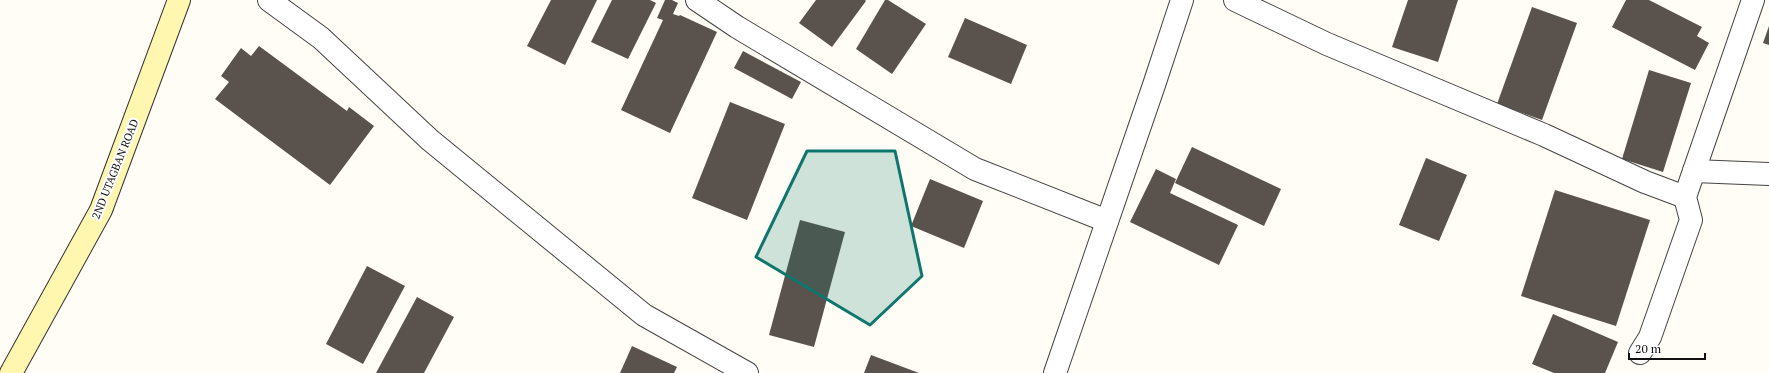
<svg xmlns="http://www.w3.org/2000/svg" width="1769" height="373" font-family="'PT Serif',serif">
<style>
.building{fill:#5a524d}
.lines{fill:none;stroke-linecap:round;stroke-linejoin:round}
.street-casing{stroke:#444;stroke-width:24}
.secondary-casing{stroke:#333;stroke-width:24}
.street{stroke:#fff;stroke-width:22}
.secondary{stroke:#fff6b0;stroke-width:22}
.marked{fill:#0f766e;fill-opacity:0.2;stroke:#0f766e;stroke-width:3;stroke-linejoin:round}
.labels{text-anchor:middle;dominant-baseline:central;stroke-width:4;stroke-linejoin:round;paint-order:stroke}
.street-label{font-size:11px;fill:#111;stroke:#fff}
</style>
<rect width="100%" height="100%" fill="#fffdf5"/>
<g class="building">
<path d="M551,0h46l-32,65 -38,-19z"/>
<path d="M612,0h38l6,3 -28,56 -37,-17z"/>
<path d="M665,0h7l6,3 -5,11 6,2 1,-1 37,17 -47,101 -49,-23 42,-90 -6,-2z"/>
<path d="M816,0h49l1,1 -34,46 -33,-24z"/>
<path d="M885,0h3l38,24 -34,50 -36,-25z"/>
<path d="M1408,0h50l-20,62 -46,-15z"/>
<path d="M1626,0h23l53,27 -5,9 12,7 -14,27 -83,-43z"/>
<path d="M1532,7l45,16 -35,97 -45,-16z"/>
<path d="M965,18l62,27 -16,39 -63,-27z"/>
<path d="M1769,26v19l-6,-2z"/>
<path d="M259,46l88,65 2,-4 25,19 -44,59 -115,-86 14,-17 -8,-6 20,-28 10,8z"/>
<path d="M743,51l58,31 -9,17 -58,-31z"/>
<path d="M1649,70l42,13 -28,89 -41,-13z"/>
<path d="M730,102l55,22 -38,96 -55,-22z"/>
<path d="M1192,147l89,42 -17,37 -89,-43z"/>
<path d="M1426,158l41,17 -28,66 -40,-16z"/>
<path d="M1156,169l20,10 -6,14 68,32 -19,40 -89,-43z"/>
<path d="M930,179l53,22 -19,47 -53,-22z"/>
<path d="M1555,190l95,30 -34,106 -95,-30z"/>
<path d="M800,220l45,12 -31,115 -45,-12z"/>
<path d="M367,266l38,20 -42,78 -37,-20z"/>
<path d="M417,297l37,20 -30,56h-48z"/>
<path d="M1553,314l65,28 -13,31h-51l-22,-9z"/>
<path d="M632,346l45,21 -3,6h-54z"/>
<path d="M871,355l48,18h-55z"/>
</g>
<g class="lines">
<defs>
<g id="street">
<path d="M269,0l52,38 109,102 214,175 103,58"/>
<path d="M697,0l40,27 238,142 132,52"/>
<path d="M1235,0l92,44 217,91 101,47 40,15"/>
<path d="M1694,171l75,3"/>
<path d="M1640,353l10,-16 41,-117 -6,-23 68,-197"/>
<path d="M1055,373l99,-288 28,-85"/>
</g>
<path id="secondary" d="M11,373l90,-163 78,-210"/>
</defs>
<use href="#street" class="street-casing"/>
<use href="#secondary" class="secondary-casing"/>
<use href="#street" class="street"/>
<use href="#secondary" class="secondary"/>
</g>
<path class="marked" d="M807,151h88l27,125 -52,49 -114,-68z"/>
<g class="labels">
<g class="street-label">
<text transform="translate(115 169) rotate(-68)">2ND UTAGBAN ROAD</text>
</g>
</g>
<path d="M1629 353v6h76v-6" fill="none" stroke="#111111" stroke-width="2"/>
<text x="1635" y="353" font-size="12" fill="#111111" stroke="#ffffff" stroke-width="3" paint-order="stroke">20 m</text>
</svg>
